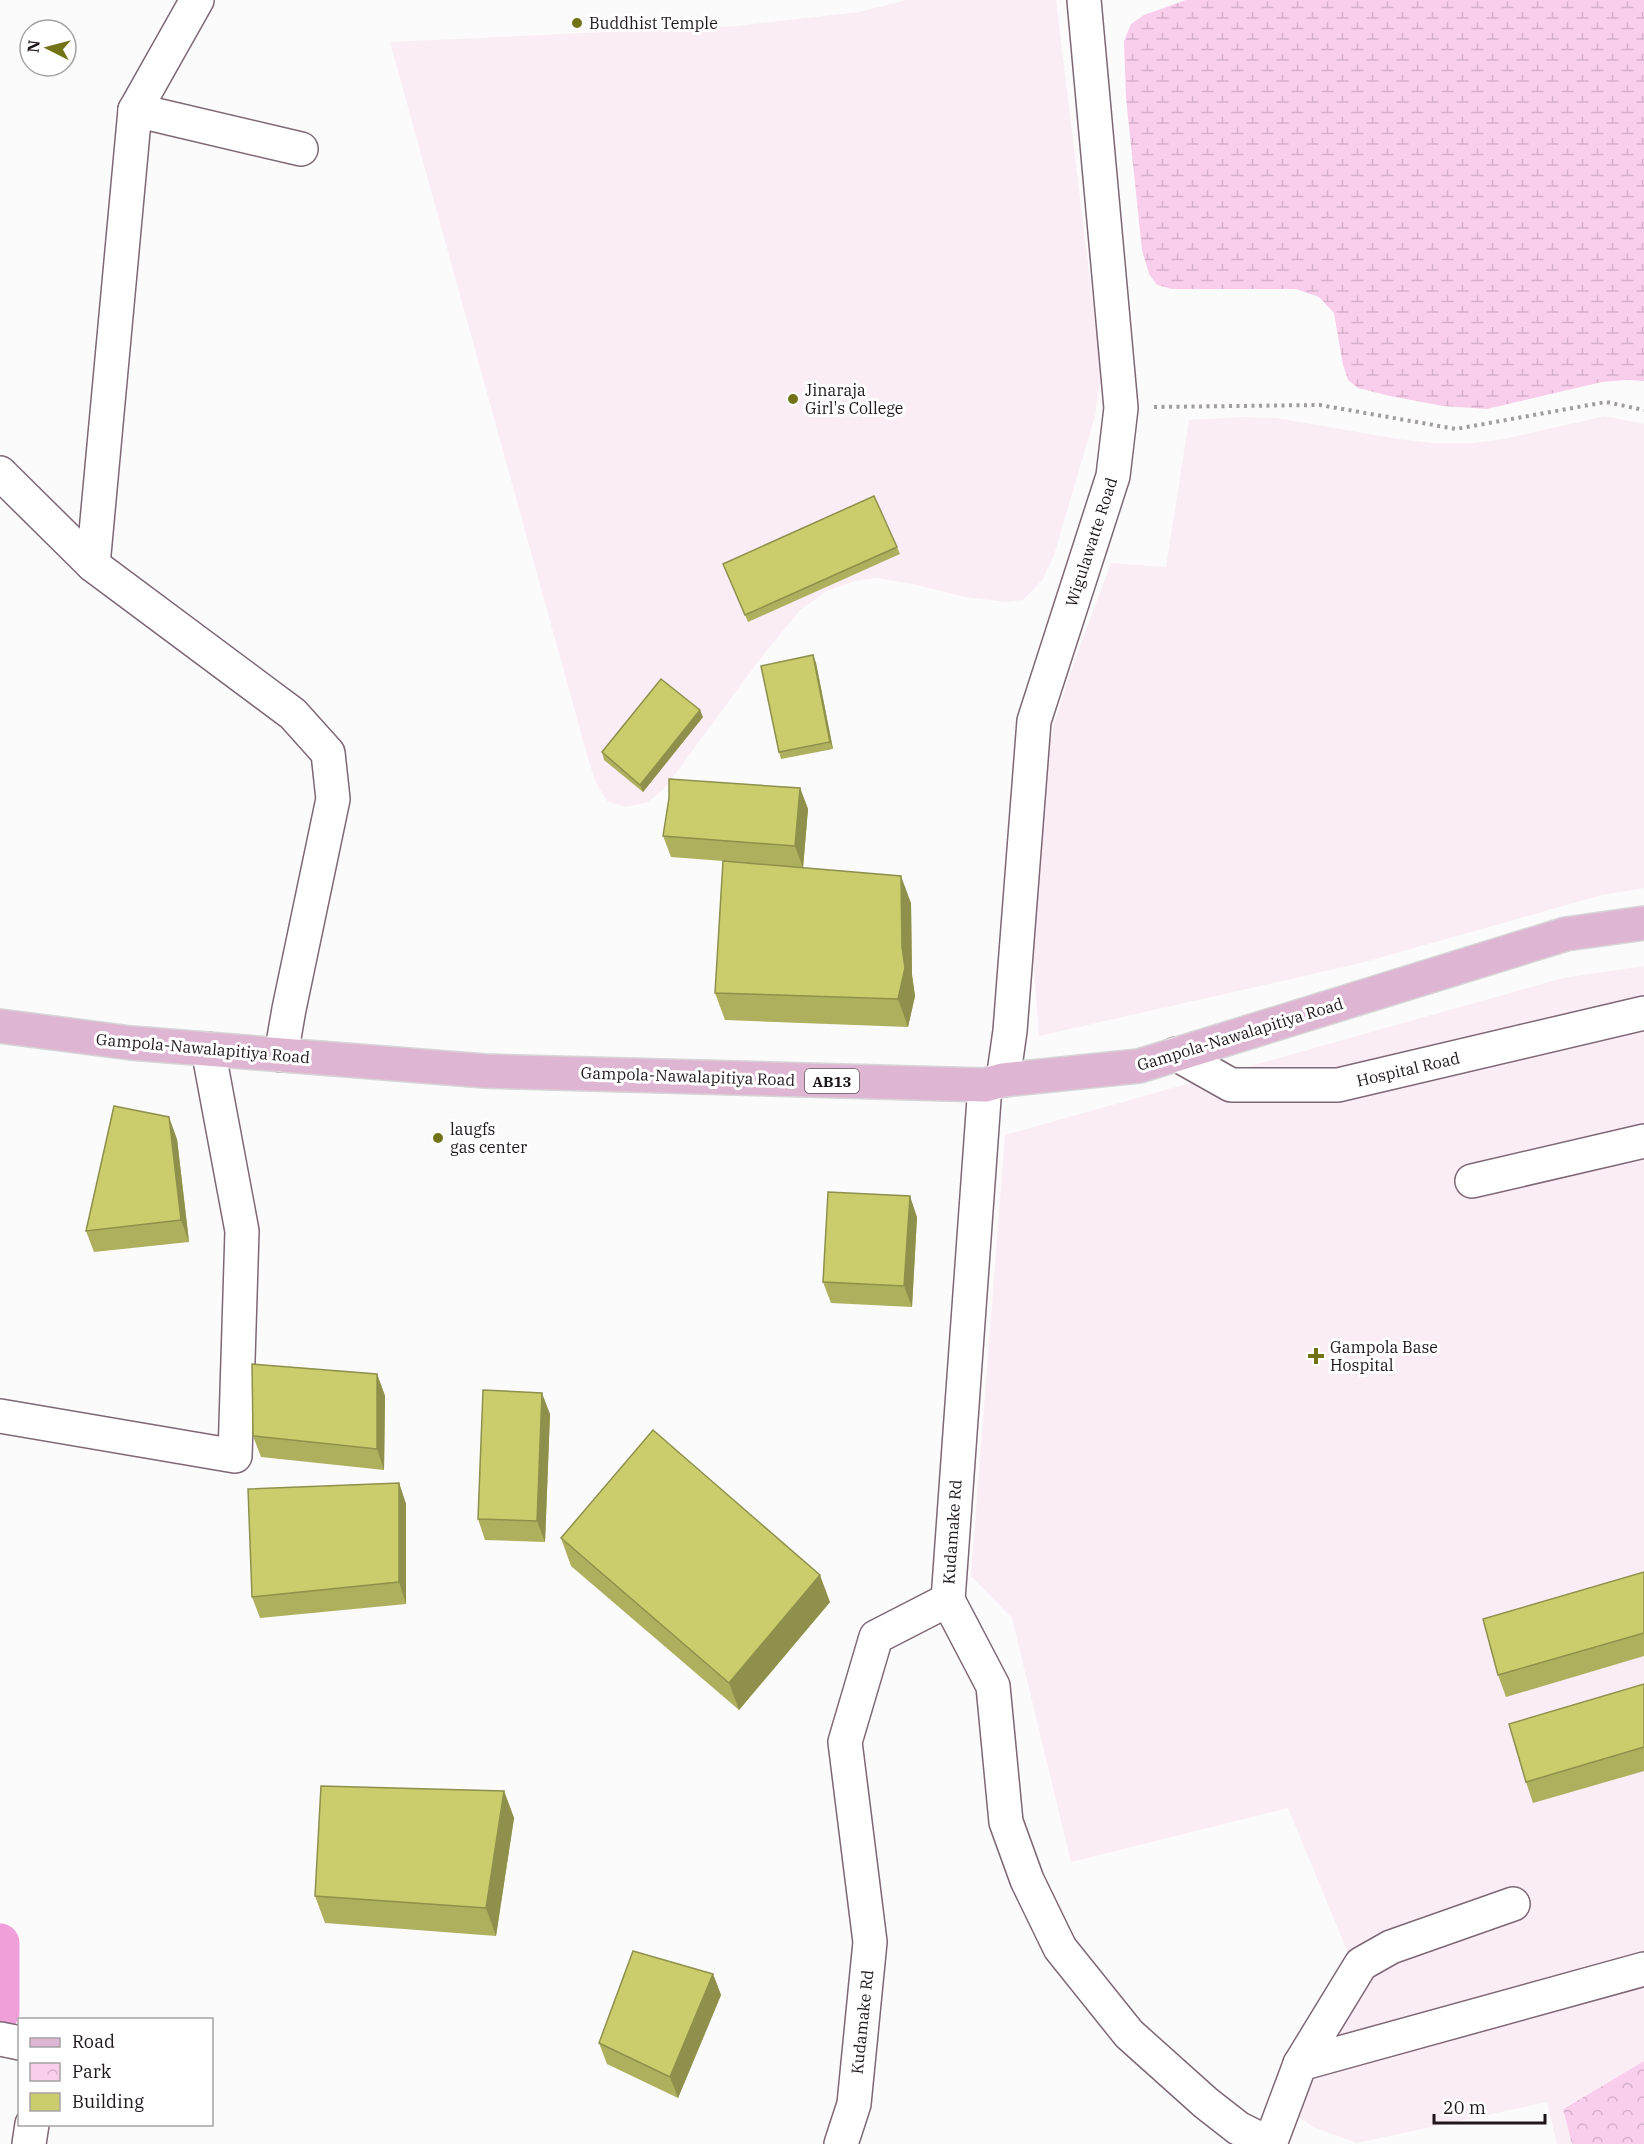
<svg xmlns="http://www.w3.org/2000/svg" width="1644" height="2144" font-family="'IBM Plex Serif',serif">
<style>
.built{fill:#fbedf6}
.wetland{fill:url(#wetland-marsh)}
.park{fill:url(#park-crowns)}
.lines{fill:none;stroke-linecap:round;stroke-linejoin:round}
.canal{stroke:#f09fd9;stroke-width:39}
.minor-casing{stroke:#7e6777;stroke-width:36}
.major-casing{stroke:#d7d5d6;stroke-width:36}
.path{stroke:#a19d9f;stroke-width:4;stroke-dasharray:3 4.5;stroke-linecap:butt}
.minor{stroke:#fff;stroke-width:33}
.major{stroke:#dfb5d4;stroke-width:33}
.wall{fill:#afb05d}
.shaded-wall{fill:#8e904c}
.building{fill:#cbcd6c;stroke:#8e904c;stroke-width:1.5}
.poi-dot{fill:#727217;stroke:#fff;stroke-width:2}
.labels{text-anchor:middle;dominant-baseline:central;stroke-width:6;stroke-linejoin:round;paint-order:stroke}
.shield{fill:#fff;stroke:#625c60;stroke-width:1.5}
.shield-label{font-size:15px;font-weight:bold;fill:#1f161c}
.poi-label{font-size:16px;fill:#1f161c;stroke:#fff;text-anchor:start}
.street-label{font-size:16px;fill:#1f161c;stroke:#fff}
</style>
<defs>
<pattern id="wetland-marsh" width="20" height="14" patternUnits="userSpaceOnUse" patternTransform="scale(1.5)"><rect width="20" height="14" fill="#f9ceec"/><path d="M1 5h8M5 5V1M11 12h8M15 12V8" fill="none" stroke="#d5b0ca"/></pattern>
<pattern id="park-crowns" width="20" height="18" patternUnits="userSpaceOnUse" patternTransform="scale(1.5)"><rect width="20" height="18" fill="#f9ceec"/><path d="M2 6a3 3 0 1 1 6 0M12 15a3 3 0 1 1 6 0" fill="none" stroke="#d5b0ca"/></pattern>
</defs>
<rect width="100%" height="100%" fill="#fbfbfb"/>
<g class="built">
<path d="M906,0h150l43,354 1,28 -5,34 -41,139 -11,24 -20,21 -18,2 -39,-5 -53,-13 -36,-6 -22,3 -28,10 -27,19 -43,53 -93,126 -16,13 -22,5 -19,-6 -11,-18 -7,-21 -199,-720 346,-16 123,-14z"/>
<path d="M1605,416l39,8v464l-42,7 -241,68 -322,73 -7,-91 11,-170 12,-55 19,-58 37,-99 55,4 23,-147 52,-3 35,1 122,21 35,4h39l32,-4z"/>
<path d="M1644,966v1095l-81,47 9,36h-15l-10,-42 -190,41 -44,-16 -27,-19 65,-148 -63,-152 -217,54 -59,-244 -41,-42 34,-441 558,-157z"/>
</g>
<path class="wetland" d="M1186,0h458v381l-18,-1 -24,2 -115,27 -44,-3 -53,-10 -32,-8 -10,-8 -5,-15 -9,-52 -15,-16 -23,-8h-124l-15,-4 -8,-11 -7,-24 -16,-152 -2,-57 7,-17 13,-9z"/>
<path class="park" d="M1644,2061v83h-72l-9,-35z"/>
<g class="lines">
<path class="canal" d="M0,1943v69"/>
<defs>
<g id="minor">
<path d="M197,0l-62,110 166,39"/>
<path d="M0,473l93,92 200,149 35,39 5,46 -44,210 -8,46"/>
<path d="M93,565l42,-455"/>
<path d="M1176,1054l55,31h107l306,-72"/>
<path d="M1003,1080l7,-49 24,-310 79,-245 8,-68 -37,-408"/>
<path d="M1472,1181l172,-40"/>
<path d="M0,1416l235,40 7,-225 -34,-182"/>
<path d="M948,1600l45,86 13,136 21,58 33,68 69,86 77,69 32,25 32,16"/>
<path d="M948,1600l37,-515"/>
<path d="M0,2039l20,4"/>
<path d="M1300,2064l344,-95"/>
<path d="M29,2144l3,-20"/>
<path d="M841,2144l13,-40 16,-162 -25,-200 31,-105 72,-37"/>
<path d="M1270,2144l30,-80 61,-100 30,-17 122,-43"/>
</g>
<path id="major" d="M0,1026l131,17 354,28 500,14 18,-5 136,-14 427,-132 78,-11"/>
</defs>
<use href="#minor" class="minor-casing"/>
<use href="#major" class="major-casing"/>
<path class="path" d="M1154,407l166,-2 136,24 150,-27 38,8"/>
<use href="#minor" class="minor"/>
<use href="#major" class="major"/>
</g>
<g class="wall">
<path d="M897,547l3,7 -152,68 -25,-58z"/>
<path d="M813,655l3,8 17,86 -52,10 -2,-7z"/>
<path d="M703,717l-60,75 -39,-32 -2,-8z"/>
<path d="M800,788l8,21 -5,59 108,35 1,72 3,21 -7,31 -183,-7 -10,-27 8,-132 -52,-4 -8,-21z"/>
<path d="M177,1139l12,103 -95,10 -8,-21z"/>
<path d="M917,1217l-5,90 -81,-4 -8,-21z"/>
<path d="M377,1374l8,22 -1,74 -123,-13 -8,-21z"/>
<path d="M550,1414l-5,128 -60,-2 -7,-21z"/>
<path d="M399,1483l7,21v100l-146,14 -8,-21z"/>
<path d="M561,1538l269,64 -91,108 -168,-144z"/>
<path d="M1644,1572v84l-138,41 -8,-22z"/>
<path d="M1644,1684v87l-111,32 -7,-21z"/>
<path d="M504,1791l10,27 -18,118 -171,-13 -10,-27z"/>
<path d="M713,1974l8,21 -43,103 -71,-34 -8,-21z"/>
</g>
<g class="shaded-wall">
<path d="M813,655l3,8 17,86 -3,-7z"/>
<path d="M700,710l3,7 -60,75 -3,-7z"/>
<path d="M800,788l8,21 -5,59 -8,-22z"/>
<path d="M901,876l10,27 1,72 3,21 -7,31 -10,-28 4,-52z"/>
<path d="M169,1117l8,22 12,103 -8,-22z"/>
<path d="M910,1196l7,21 -5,90 -8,-21z"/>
<path d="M377,1374l8,22 -1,74 -7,-21z"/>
<path d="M542,1393l8,21 -5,128 -8,-21z"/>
<path d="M399,1483l7,21v100l-7,-22z"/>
<path d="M820,1575l10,27 -91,108 -10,-27z"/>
<path d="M504,1791l10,27 -18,118 -10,-28z"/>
<path d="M713,1974l8,21 -43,103 -8,-21z"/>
</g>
<g class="building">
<path d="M874,496l23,51 -152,68 -22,-51z"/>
<path d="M813,655l17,87 -51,10 -18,-86z"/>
<path d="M661,679l39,31 -60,75 -38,-33z"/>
<path d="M669,779l131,9 -5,58 -132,-10 6,-38z"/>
<path d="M723,861l178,15 1,71 3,21 -7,31 -183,-6z"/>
<path d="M114,1106l55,11 12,103 -95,11z"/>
<path d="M828,1192l82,4 -6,90 -81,-4z"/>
<path d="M252,1364l125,10v75l-124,-13z"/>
<path d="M483,1390l59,3 -5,128 -59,-2z"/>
<path d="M653,1430l167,145 -91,108 -168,-145z"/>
<path d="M399,1483v99l-147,15 -4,-108z"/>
<path d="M1644,1572v61l-146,42 -15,-56z"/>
<path d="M1644,1684v63l-118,35 -17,-58z"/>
<path d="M321,1786l183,5 -18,117 -171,-12z"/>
<path d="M633,1951l80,23 -43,103 -71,-34z"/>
</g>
<g class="poi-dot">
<circle cx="577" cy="23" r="6"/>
<circle cx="793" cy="399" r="6"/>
<circle cx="438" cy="1138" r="6"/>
<path d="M1313 1347h6v6h6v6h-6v6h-6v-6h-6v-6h6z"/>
</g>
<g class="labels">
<rect class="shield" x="805" y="1069" width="54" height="24" rx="4.5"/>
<g class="shield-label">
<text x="832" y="1081">AB13</text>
</g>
<g class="poi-label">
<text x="589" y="23">Buddhist Temple</text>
<text x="805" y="390">Jinaraja<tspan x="805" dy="18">Girl's College</tspan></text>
<text x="450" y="1129">laugfs<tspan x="450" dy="18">gas center</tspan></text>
<text x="1330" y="1347">Gampola Base<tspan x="1330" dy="18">Hospital</tspan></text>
</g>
<g class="street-label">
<text transform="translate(1091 542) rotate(-72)">Wigulawatte Road</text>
<text transform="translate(1240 1034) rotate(-17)">Gampola-Nawalapitiya Road</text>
<text transform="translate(203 1048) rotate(5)">Gampola-Nawalapitiya Road</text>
<text transform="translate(1408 1069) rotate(-13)">Hospital Road</text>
<text transform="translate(688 1076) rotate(2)">Gampola-Nawalapitiya Road</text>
<text transform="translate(952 1532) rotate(-86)">Kudamake Rd</text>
<text transform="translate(862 2022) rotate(-84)">Kudamake Rd</text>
</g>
</g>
<rect x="18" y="2018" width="195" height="108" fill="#ffffff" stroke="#a5a2a4" stroke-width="1.5"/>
<rect x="30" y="2038" width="30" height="9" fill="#dfb5d4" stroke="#a5a2a4" stroke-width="1.5"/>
<text x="72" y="2048" font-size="18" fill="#1f161c">Road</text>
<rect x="30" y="2063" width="30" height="18" fill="url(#park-crowns)" stroke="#a5a2a4" stroke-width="1.5"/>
<text x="72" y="2078" font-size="18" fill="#1f161c">Park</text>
<rect x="30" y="2093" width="30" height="18" fill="#cbcd6c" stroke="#a5a2a4" stroke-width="1.5"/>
<text x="72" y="2108" font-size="18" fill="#1f161c">Building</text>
<g transform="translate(48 48) rotate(276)"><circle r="28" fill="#ffffff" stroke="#a5a2a4" stroke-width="1.5"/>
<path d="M0-4.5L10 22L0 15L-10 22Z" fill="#727217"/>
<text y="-9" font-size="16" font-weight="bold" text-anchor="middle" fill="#1f161c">N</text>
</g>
<path d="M1434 2114v9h111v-9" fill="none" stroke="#1f161c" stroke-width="3"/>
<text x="1443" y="2114" font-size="18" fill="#1f161c" stroke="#ffffff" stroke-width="4.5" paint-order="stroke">20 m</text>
</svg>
